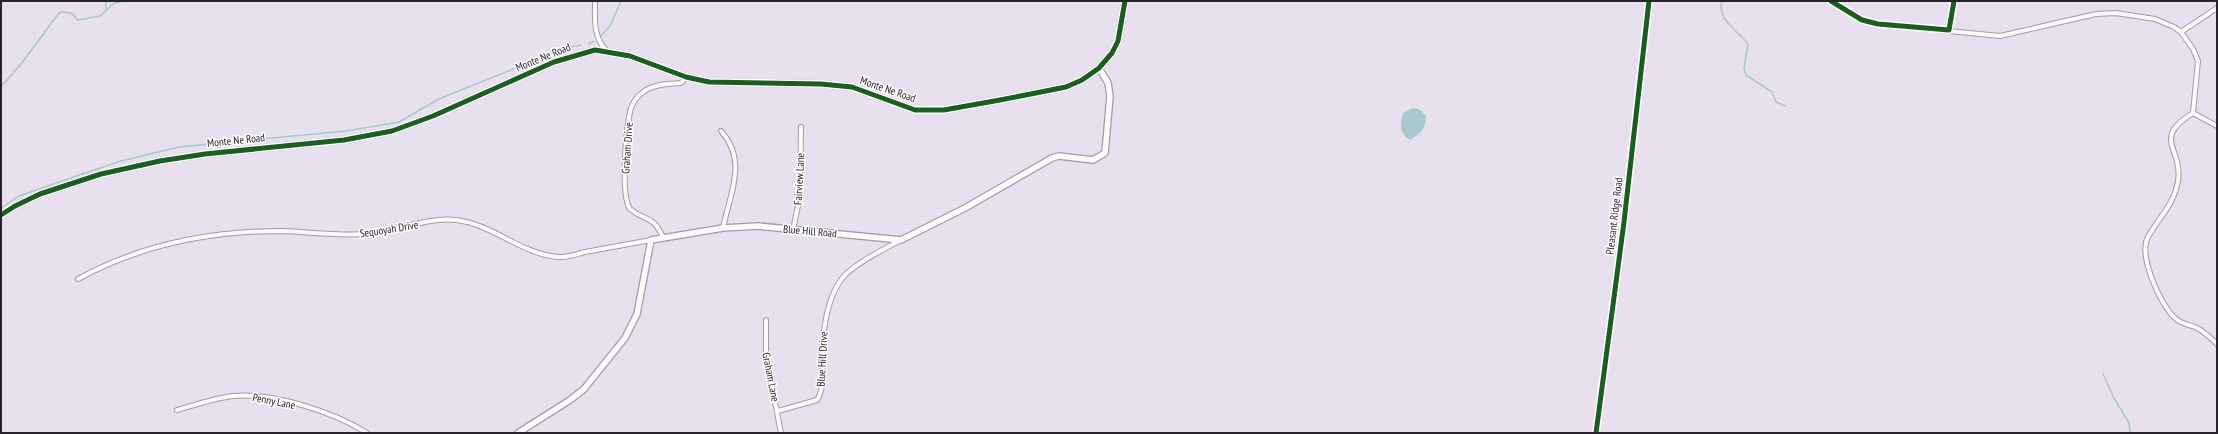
<svg xmlns="http://www.w3.org/2000/svg" width="2218" height="434" font-family="'PT Sans Narrow',sans-serif">
<style>
.water{fill:#a8c8cf}
.lines{fill:none;stroke-linecap:round;stroke-linejoin:round}
.stream{stroke:#a8c8cf;stroke-width:1.5}
.street-casing{stroke:#a19ba6;stroke-width:6}
.secondary-casing{stroke:#a19ba6;stroke-width:8}
.street{stroke:#fcfafd;stroke-width:4}
.secondary{stroke:#fcfafd;stroke-width:5.5}
.cycleway-casing{stroke:#fff;stroke-width:8}
.cycleway{stroke:#1b5e20;stroke-width:5}
.labels{text-anchor:middle;dominant-baseline:central;stroke-width:3;stroke-linejoin:round;paint-order:stroke}
.street-label{font-size:11px;fill:#29232d;stroke:#fff}
</style>
<rect width="100%" height="100%" fill="#e8e0ef"/>
<path class="water" d="M1413,108l6,1 7,7c0,13 -5,17 -16,24 -11,-7 -10,-16 -7,-27z"/>
<g class="lines">
<g class="stream">
<path d="M106,1v10"/>
<path d="M1722,1c-6,19 17,30 26,43l-4,24 2,7 26,17 4,10 9,4"/>
<path d="M600,37l10,-11 11,-25"/>
<path d="M589,44l5,-3"/>
<path d="M1,86c23,-21 39,-50 59,-74l11,1 7,7 22,-4 13,-12 10,-3"/>
<path d="M1,208l18,-12 60,-21 42,-14 58,-14 167,-16 53,-9 40,-23 126,-51 16,-3"/>
<path d="M2103,374l11,24 15,25 1,10"/>
</g>
<defs>
<g id="street">
<path d="M595,1c0,18 -2,36 11,49"/>
<path d="M1831,1l31,19 16,4 122,12 96,-22 20,-1 39,6 19,8 7,5 12,17 5,12 -5,52"/>
<path d="M1949,30l5,-29"/>
<path d="M2181,32l36,-24"/>
<path d="M2193,113c-42,26 -10,35 -15,68 -4,24 -19,36 -30,56 -10,18 12,67 26,80 6,7 13,7 21,10 9,4 15,10 22,17"/>
<path d="M2193,113l24,13"/>
<path d="M721,131c27,30 9,62 2,97"/>
<path d="M793,230l7,-34 1,-69"/>
<path d="M663,237c-11,-23 -17,-15 -33,-28 -10,-15 -4,-82 1,-101 2,-5 6,-12 11,-15 10,-9 26,-9 39,-10l5,-6"/>
<path d="M78,279c62,-34 134,-48 204,-48 28,1 57,5 85,3 29,-3 60,-17 89,-14 37,4 66,35 103,37 8,1 18,-3 26,-5 22,-4 44,-8 66,-12"/>
<path d="M766,320v35l15,78"/>
<path d="M177,410c18,-5 38,-12 56,-14 39,-4 101,16 134,37"/>
<path d="M778,411l39,-11c8,-12 5,-31 5,-45 1,-26 5,-62 24,-81 16,-14 36,-24 55,-34"/>
<path d="M1596,433l28,-211 25,-221"/>
</g>
<g id="secondary">
<path d="M1,215l14,-9 25,-12 61,-20 59,-13 45,-7 139,-14 48,-9 41,-15 121,-54 41,-12 35,6 56,21 23,5 112,2 31,3 63,23h29l56,-10 66,-13 16,-7 17,-12 13,-15 6,-12 7,-40"/>
<path d="M518,433l52,-33 14,-11 41,-51 12,-24 14,-74 72,-12 35,-2 143,14 64,-32 87,-50 7,-2 34,4 12,-7 5,-57 -2,-13 -9,-15"/>
</g>
</defs>
<use href="#street" class="street-casing"/>
<use href="#secondary" class="secondary-casing"/>
<use href="#street" class="street"/>
<use href="#secondary" class="secondary"/>
<defs>
<g id="cycleway">
<path d="M1831,1l31,19 16,4 71,6 5,-29"/>
<path d="M1,215l14,-9 25,-12 61,-20 59,-13 45,-7 139,-14 48,-9 41,-15 121,-54 41,-12 35,6 56,21 23,5 112,2 31,3 63,23h29l56,-10 66,-13 16,-7 17,-12 13,-15 6,-12 7,-40"/>
<path d="M1596,433l28,-211 25,-221"/>
</g>
</defs>
<use href="#cycleway" class="cycleway-casing"/>
<use href="#cycleway" class="cycleway"/>
</g>
<g class="labels">
<g class="street-label">
<text transform="translate(543 57) rotate(-22)">Monte Ne Road</text>
<text transform="translate(888 89) rotate(19)">Monte Ne Road</text>
<text transform="translate(236 140) rotate(-6)">Monte Ne Road</text>
<text transform="translate(627 148) rotate(-86)">Graham Drive</text>
<text transform="translate(799 179) rotate(-87)">Fairview Lane</text>
<text transform="translate(1614 216) rotate(-83)">Pleasant Ridge Road</text>
<text transform="translate(389 229) rotate(-9)">Sequoyah Drive</text>
<text transform="translate(810 231) rotate(5)">Blue Hill Road</text>
<text transform="translate(822 359) rotate(-87)">Blue Hill Drive</text>
<text transform="translate(771 377) rotate(79)">Graham Lane</text>
<text transform="translate(274 401) rotate(11)">Penny Lane</text>
</g>
</g>
<rect width="2218" height="434" fill="none" stroke="#29232d" stroke-width="4"/>
</svg>
